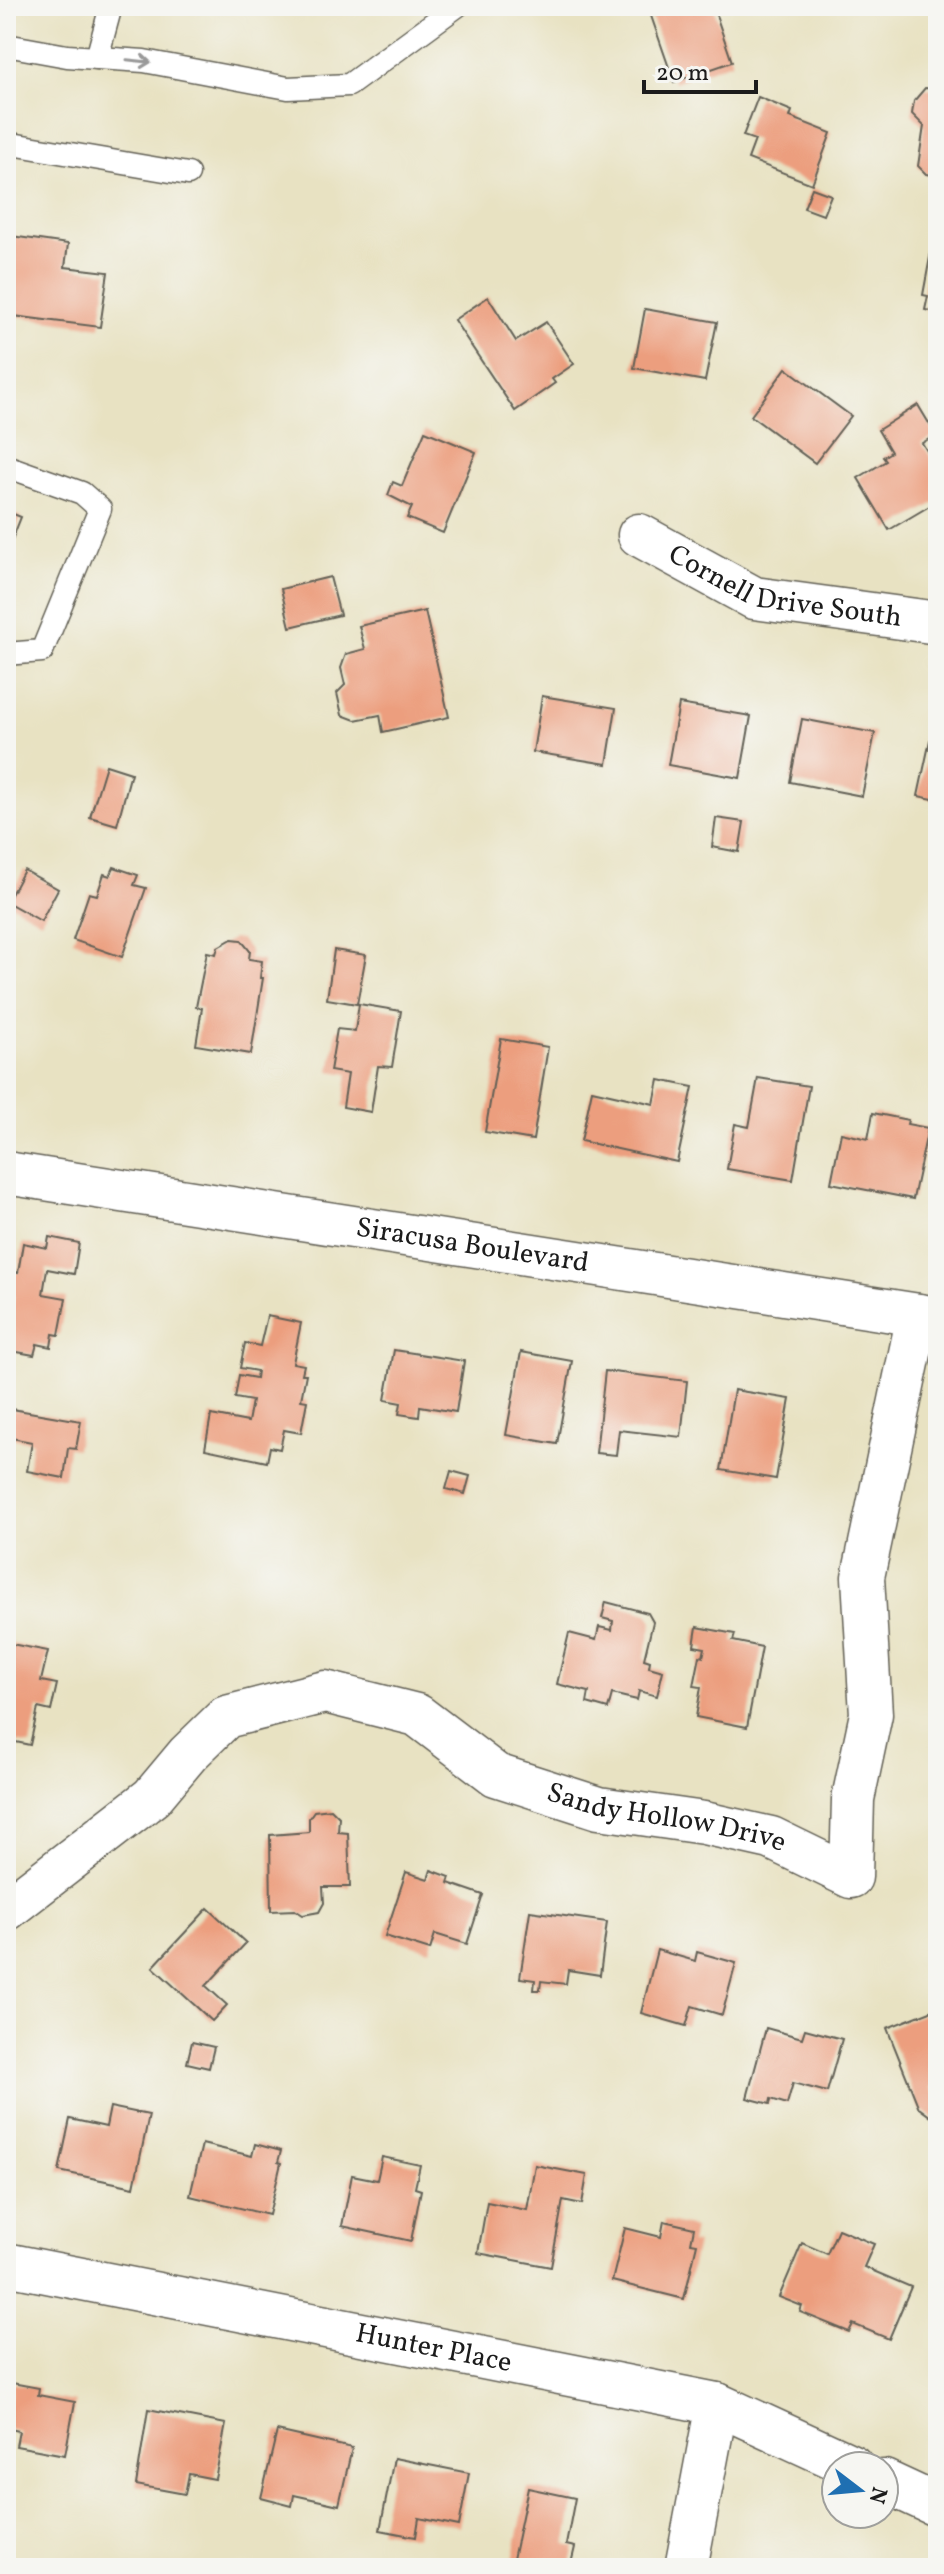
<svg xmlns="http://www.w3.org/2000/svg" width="944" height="2574" font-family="Vollkorn,serif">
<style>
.building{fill:#ec9e7e}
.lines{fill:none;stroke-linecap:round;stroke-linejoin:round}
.lane-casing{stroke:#636156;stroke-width:25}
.street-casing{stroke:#636156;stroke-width:45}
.lane{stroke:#fff;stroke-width:22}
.street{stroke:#fff;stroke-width:42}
.oneway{stroke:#999}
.labels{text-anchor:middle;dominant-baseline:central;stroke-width:6;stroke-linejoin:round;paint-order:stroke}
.street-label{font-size:28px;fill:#1c1c1c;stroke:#f6f6f2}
</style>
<rect width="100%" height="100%" fill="#f6f6f2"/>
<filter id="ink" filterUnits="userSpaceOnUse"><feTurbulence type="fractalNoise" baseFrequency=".0125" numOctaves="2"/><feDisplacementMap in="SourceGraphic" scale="16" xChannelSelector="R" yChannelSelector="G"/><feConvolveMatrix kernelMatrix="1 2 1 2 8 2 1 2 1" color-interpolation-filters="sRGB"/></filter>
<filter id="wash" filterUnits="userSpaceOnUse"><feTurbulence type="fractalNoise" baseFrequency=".006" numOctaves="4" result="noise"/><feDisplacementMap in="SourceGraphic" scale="32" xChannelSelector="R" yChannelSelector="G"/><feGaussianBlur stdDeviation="1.8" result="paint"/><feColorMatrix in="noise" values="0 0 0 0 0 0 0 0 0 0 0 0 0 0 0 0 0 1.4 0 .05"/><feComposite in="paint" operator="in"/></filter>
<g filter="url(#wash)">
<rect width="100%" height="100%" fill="#e8e2c2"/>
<g id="blocks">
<g class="building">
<path d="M671,6h42l19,56 -58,20 -24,-69z"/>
<path d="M925,88l10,1 3,5v82l-12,-2 -8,-8 6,-40 -12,-12 2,-13z"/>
<path d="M758,97l34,14 -2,6 41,16 -19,51 -64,-25 7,-19 -12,-4z"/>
<path d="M812,188l19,7 -8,20 -19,-7z"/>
<path d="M935,230h3v82l-13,-2 3,-14 -5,-1z"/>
<path d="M11,236l57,8 -3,23 43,5 -8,55 -94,-12v-57h2z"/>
<path d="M488,297l28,44 30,-19 28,42 -22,15 3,4 -40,28 -61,-91z"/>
<path d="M645,309l72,13 -12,59 -71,-13z"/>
<path d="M786,368l65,48 -36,47 -64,-47z"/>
<path d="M918,405l18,30 -14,8 16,25v33l-49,29 -31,-52 28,-17 -3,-4 8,-5 -13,-22z"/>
<path d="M425,431l51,21 -33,81 -36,-15 5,-11 -24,-12 5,-13 9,4z"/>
<path d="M6,511l15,6 -15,38z"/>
<path d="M330,577l10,38 -50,12 -9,-38z"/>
<path d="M425,611l24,106 -66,15 -3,-17 -25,5 -13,-5 -5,-22 8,-8 -4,-17 5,-14 19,-5 -6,-23z"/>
<path d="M542,696l74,12 -9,56 -74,-12z"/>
<path d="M679,704l72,12 -11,62 -72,-13z"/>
<path d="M802,719l73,14 -13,63 -72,-14z"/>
<path d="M930,740l8,1v59l-20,-4z"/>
<path d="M106,765l25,8 -14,52 -27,-8z"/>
<path d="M716,818l28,4 -5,30 -27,-5z"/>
<path d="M114,867l24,8 -4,10 12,3 -24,69 -49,-17 16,-47 8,2 7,-21 6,2z"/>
<path d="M24,870l34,19 -17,32 -34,-19z"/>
<path d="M232,939l9,1 9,11 -1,8 13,2 -2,17h3l-12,76 -55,-9 6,-37 -6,-1 11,-55 9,2 2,-7z"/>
<path d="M334,950l32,5 -9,49 -30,-5z"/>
<path d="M359,1004l42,7 -9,56 -14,-1 -7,46 -28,-5 5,-33 -18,-3 7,-42 18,2z"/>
<path d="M501,1039l47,8 -15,93 -48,-8z"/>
<path d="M758,1078l51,8 -16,94 -66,-11 8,-45 14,3z"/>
<path d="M659,1080l34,7 -16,75 -96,-21 11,-51 62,14z"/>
<path d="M873,1113l35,7 -1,4 21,4 -15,71 -82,-16 10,-50 27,6z"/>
<path d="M49,1237l30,6 -5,31 -27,-5 -4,25 23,4 -7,37 -6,-1 -2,13 -14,-3 -3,11 -28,-5v-27h3l5,-27 -8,-1v-24l12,2 5,-30 24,5z"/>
<path d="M267,1316l34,7 -8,40 11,2 -2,9h4l-5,26 6,1 -6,32 -17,-3 -4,19 -10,-2 -3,15 -62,-13 6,-34 37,7 4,-21 -17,-3 4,-23 17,3 1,-7 -17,-3 5,-25 15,3z"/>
<path d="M394,1350l70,11 -8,51 -36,-6 -1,11 -20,-3 2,-11 -16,-3z"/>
<path d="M521,1352l51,9 -15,83 -51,-9z"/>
<path d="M605,1371l82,10 -6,56 -62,-7 -3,25 -20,-2z"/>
<path d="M734,1390l56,9 -14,80 -55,-9z"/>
<path d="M6,1408l75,13 -5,28 -8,-1 -4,30 -37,-7 5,-29 -26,-5z"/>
<path d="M451,1471l19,5 -5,18 -19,-5z"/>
<path d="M606,1602l42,11 5,9 -9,37 6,2 -1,6 14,4 -6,25 -18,-5 -2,9 -25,-6 -4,15 -21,-6 2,-11 -32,-8 12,-51 27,7 3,-13 13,3 1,-9 -11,-3z"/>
<path d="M697,1627l38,7 -2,7 29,6 -15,80 -51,-10 5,-30 -7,-1 6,-30 3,1 2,-9 -11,-2z"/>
<path d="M6,1643l42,8 -7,30 16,3 -6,27 -13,-3 -8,37 -24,-5z"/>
<path d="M331,1809l8,8 -1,15 10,1 2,54h-27l1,16 -5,9 -16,3 -8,-5 -24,1 -1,-76 39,-3v-14l5,-7z"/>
<path d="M431,1870l19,7 -2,6 35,12 -16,49 -32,-10 -5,16 -45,-14 21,-64 22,7z"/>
<path d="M208,1908l38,35 -40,43 21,19 -15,16 -59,-54z"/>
<path d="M530,1911l77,11 -7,53 -32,-5 -2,14 -25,-3 -1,9h-6l1,-10 -15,-2z"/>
<path d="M657,1950l38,11 2,-9 39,11 -14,52 -30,-9 -6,20 -45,-13z"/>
<path d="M938,2008v76l-7,3 7,13v22l-19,-14 -32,-80z"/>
<path d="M766,2028l36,10 3,-9 37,10 -15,53 -34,-9 -6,21 -16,-5 -1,5 -23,-6z"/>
<path d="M192,2042l22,5 -5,21 -22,-5z"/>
<path d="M110,2107l39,8 -15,72 -75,-16 11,-52 36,8z"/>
<path d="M202,2144l50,12 3,-12 26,7 -3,11 3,1 -12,52 -79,-19z"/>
<path d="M382,2157l38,8 -5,23 6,2 -10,51 -69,-15 10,-51 25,5z"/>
<path d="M535,2165l52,10 -5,29 -19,-4 -12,67 -73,-14 9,-51 40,8z"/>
<path d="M664,2221l30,7 -3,15 6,1 -13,55 -72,-18 13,-53 36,9z"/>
<path d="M838,2229l36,15 -10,23 47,20 -22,52 -36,-15 -4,8 -49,-20 2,-6 -23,-9 23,-54 25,11z"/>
<path d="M12,2383l27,5 -1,7 37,7 -10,53 -49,-9 3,-15 -13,-3z"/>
<path d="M148,2409l78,15 -11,55 -26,-5 -4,20 -49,-9z"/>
<path d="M277,2431l75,17 -13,57 -45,-10 -2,11 -31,-8z"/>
<path d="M394,2458l75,15 -10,53 -40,-8 -3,19 -36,-7z"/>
<path d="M528,2488l47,10 -9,47 9,2 -5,21h-39l-19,-4z"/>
</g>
</g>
</g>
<g filter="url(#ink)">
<use href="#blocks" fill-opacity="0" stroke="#636156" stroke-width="2"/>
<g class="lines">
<defs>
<g id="lane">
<path d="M6,45l61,11 77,5 144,27 61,-3 108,-79"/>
<path d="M97,58l14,-52"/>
<path d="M6,143l182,31"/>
<path d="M6,466l76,27 18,16 -58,142 -36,3"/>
</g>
<g id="street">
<path id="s1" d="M639,535l115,63 184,25"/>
<path id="s2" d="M6,1173l932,145"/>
<path id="s3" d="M6,1910l146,-113 36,-43 38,-37 99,-25 92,23 79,60 103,33 105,15 67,15 80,39 2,-78 18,-85 -8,-137 55,-262"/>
<path id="s4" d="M6,2264l711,140 135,62"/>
<path d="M884,2481l54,25"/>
<path d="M686,2568l31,-164"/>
</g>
</defs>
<use href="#lane" class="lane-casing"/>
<use href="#street" class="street-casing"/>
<use href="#lane" class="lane"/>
<use href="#street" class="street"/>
</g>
<defs><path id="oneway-shaft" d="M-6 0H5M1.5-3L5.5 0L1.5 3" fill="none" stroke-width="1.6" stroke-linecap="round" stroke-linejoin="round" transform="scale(2)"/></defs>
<use class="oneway" href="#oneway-shaft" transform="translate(139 61) rotate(6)"/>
</g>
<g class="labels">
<g class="street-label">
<text stroke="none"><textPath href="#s1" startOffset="158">Cornell Drive South</textPath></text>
<text stroke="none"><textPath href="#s2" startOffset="472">Siracusa Boulevard</textPath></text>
<text stroke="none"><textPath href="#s3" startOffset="766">Sandy Hollow Drive</textPath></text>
<text stroke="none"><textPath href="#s4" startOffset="436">Hunter Place</textPath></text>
</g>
</g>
<rect width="944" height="2574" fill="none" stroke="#f6f6f2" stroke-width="32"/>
<g transform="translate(860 2490) rotate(106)"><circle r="38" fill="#f6f6f2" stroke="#9f9f9c" stroke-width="2"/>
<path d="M0-6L14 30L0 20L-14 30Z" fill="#1f6fb2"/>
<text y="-12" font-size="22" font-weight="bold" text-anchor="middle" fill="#1c1c1c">N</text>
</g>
<path d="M644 80v12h112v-12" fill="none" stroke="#1c1c1c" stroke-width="4"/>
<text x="656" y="80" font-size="24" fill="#1c1c1c" stroke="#f6f6f2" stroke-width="6" paint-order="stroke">20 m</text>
</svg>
